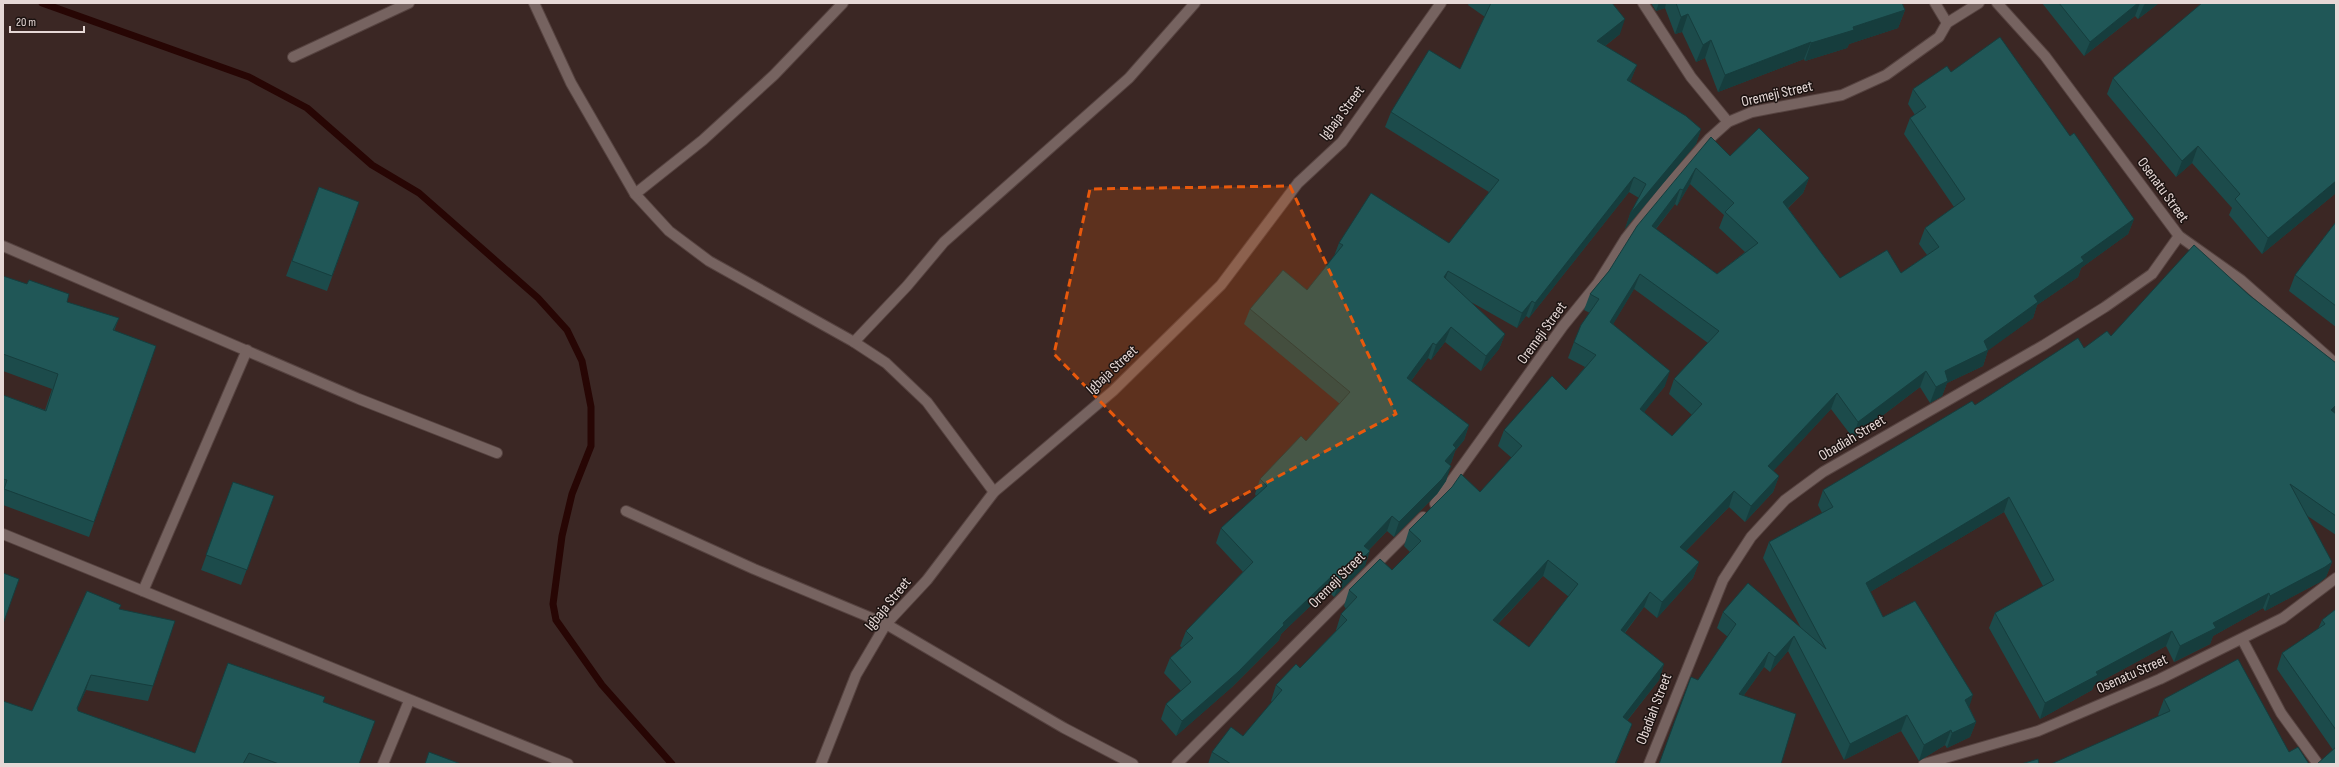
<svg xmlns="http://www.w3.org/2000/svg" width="2339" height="767" font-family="'Sofia Sans Condensed',sans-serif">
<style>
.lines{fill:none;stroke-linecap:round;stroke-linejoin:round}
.stream{stroke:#270604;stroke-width:7}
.street-casing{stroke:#564340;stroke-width:12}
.street{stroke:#766360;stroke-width:10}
.wall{fill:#1c4b4b;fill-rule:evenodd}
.shaded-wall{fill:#163d3d}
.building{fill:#205757;stroke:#163d3d;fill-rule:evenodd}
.marked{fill:#e8590c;fill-opacity:0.2;stroke:#e8590c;stroke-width:3;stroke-dasharray:8 5;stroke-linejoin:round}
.labels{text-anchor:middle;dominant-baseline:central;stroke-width:3;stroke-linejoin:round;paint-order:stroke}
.street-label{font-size:15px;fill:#e6d8d6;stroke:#1c1311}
</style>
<rect width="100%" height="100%" fill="#3b2724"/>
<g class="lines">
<path class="stream" d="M42,3l207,74 58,31 65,57 47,28 119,105 29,32 15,31 9,46v39l-19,48 -10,42 -9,68 3,16 46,65 70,79"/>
<defs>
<g id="street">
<path d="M534,3l37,80 64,111 34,37 40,30 145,81 32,21 41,39 67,90"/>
<path d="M1643,3l48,74 37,45"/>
<path d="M1935,3l12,20"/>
<path d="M1997,3l48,53 134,180 62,44 95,84"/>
<path d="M293,57l116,-54"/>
<path d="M635,194l68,-54 71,-65 69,-72"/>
<path d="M3,246l356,153 138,54"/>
<path d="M854,342l53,-56 37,-44 185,-164 66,-75"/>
<path d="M1435,504l128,-178 35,-43 28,-45 42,-53 41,-46 19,-17 24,-10 90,-17 44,-20 53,-38 8,-14 32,-20"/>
<path d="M626,511l128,58 132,55 178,104 69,36"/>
<path d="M3,534l565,230"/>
<path d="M143,591l104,-241"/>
<path d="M2242,639l39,74 37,51"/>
<path d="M383,764l26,-63"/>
<path d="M821,764l35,-89 30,-51 41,-44 67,-88 119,-101 108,-106 77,-102 44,-41 99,-139"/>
<path d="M1177,764l246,-247"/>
<path d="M1649,764l74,-184 28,-43 34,-37 38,-28 221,-127 61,-38 47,-33 27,-38"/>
<path d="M1924,764l114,-33 122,-52 123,-61 53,-40"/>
</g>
</defs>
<use href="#street" class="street-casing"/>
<use href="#street" class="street"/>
</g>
<g class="wall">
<path d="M1469,3h143l8,31 -15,12 32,19 -7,17 71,47 -5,15 -71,85 5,-15 9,-16 -10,-6 -100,126 -3,-2 -9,12 -46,-26 34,32 -6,15 -18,22 -36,-29 -14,18 -3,-2 -17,23 58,44 -5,15 -9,11 -4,12 -2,2 -3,16 -9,13 -43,43 -7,-6 -18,19 -4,16 -31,31 -7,-7 -46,44 -2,6 -47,47 -56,49 -15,-17 5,-15 15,-13 -17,-18 6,-15 12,-10 -2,-2 6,-15 57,-59 -27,-29 5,-15 35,-32 -1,-2 5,-15 46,-38 34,-37 -96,-80 6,-15 57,-19 27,-34 5,-13h110l40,-51 -104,-65 6,-15 69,-43 25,-52 -17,-12z"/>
<path d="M1651,3h251l3,7 -7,18 -49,16 -2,4 -42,13 -1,-2 -86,33 -13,-34 -9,4 -14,-30 -7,2 -10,-26 -9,3z"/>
<path d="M2042,3h117l-21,16 -3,-3 -51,40z"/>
<path d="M1951,72l119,64 64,83 -6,15 -47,34 -3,9 -41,28 -4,13 -45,32 -5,16 -36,17 -5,13 -12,7 -10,-16 -67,51 -22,-29 -58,62 6,5 -6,16 -28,30 -16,-15 -44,45 14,10 -6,16 -36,40 -13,-11 -19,26 39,31 -5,16 -32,41 5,3 -16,40h-408l4,-12 31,-16 29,-34 -1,-1 5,-16 24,-17 36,-37v-1l5,-16 5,-5 -2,-3 5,-16 43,-20 18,-18 -6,-6 5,-16 71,-38 32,-34 -14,-12 6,-16 62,-40 19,-23 -17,-9 6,-16 16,-29 -6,-3 6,-16 19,-23 102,-134 19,19 79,22 -6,15 -15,15 52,70 61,-5 26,-18 -8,-11 6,-16 29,-21 -50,-73 6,-16 5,-3 -7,-11 5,-15zM1690,184l34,31 -5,13 26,24 -28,22 -61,-45 19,-25 2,2zM1634,289l74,54 -34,36 -5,15 23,21 -20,21 -28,-24 21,-26 -52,-62zM1543,576l26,21 -40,50 -31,-23z"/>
<path d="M2113,78l223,115 -74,61 -33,-39 3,-7 -40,-45 -16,14 -69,-83z"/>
<path d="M319,187l40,15 -32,89 -41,-15z"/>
<path d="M2336,222v105l-47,-36 6,-16z"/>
<path d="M3,276l64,26 52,16 -5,13 42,15 -67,191 -86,-32v-110l42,15 7,-21 -49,-18z"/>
<path d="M2249,295l87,68v172l-30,-20 26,47 -6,15 -6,5 -55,29 -2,-3 -50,28 -3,8 -36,18 -8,-16 -72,39 -2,5 -52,29 -51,-91 6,-15 48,-27 -39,-74 -134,80 13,25 86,90 7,15 -6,15 -23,11 -2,-3 -26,16 -18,-30 -57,29 -56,-109 -18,21 -6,-5 -20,28 -46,-15 30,-43 -11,-9 6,-16 78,16 -38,-70 6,-16 53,-29 -4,-8 5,-15 152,-85 109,-57 27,-12z"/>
<path d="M233,482l41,14 -33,89 -40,-15z"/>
<path d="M119,609l34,77 -5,15 -62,-11 -9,19 1,2 117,42 128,-51 36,62h-356l29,-53z"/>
<path d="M2336,609v155l-3,-14 -56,-81 5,-16 36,-24 4,-9z"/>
<path d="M2164,699l125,53 -130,-36 -1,-1z"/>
</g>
<g class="shaded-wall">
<path d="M1659,3h7l-1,5 -9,3z"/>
<path d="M2138,3h2l-5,13 -51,40 6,-14z"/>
<path d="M2146,3h13l-21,16 6,-14z"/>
<path d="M1905,10l-7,18 -49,16 -2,4 -42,13 6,-18 42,-16z"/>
<path d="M1688,14l-6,18 -7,2 6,-17z"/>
<path d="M1625,19l-5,15 -28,22 5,-15z"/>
<path d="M1711,40l-6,18 -9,4 7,-17z"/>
<path d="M1811,42l-7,17 -86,33 7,-17z"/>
<path d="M1637,65l-6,15 -9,15 5,-15z"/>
<path d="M1701,129l-5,15 -71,85 5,-15z"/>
<path d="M2198,146l-6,17 -16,14 6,-16z"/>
<path d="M1696,168l-6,16 -13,22 6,-16z"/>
<path d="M1634,177l-5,15 -100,126 6,-15z"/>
<path d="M1809,178l-6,15 -26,25 6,-16z"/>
<path d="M2336,181v12l-74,61 6,-16z"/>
<path d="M1680,189l-5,15 -29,37 6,-15z"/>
<path d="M2134,219l-6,15 -47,34 -3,9 -41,28 -4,13 -47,34 2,-2 -5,16 -36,17 -5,13 -12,7 6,-16 9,-16 39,-30 50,-45 47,-39z"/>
<path d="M1448,271l-5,15 1,-9z"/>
<path d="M1640,274l-6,15 -29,49 5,-16z"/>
<path d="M1532,301l-6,15 -9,12 5,-15z"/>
<path d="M1451,327l-6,15 -14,18 5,-15z"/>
<path d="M1505,334l-6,15 -18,22 5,-15z"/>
<path d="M1433,343l-5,15 -26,35 5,-15z"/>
<path d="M1670,371l-5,15 -31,39 6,-16z"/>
<path d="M1926,371l-6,16 -67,51 5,-16z"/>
<path d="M1837,393l-6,16 -68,73 5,-16z"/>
<path d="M2336,405v8l-10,13 5,-16z"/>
<path d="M1469,425l-5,15 -9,11 -4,12 -11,13 5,-15 8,-16z"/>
<path d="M1451,466l-5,15 -9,13 -43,43 5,-15z"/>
<path d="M1779,476l-6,16 -28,30 6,-16z"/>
<path d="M1734,491l-5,16 -55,56 6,-16z"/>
<path d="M2009,497l-5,15 -144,86 6,-15z"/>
<path d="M1392,516l-5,15 -29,30 6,-15z"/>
<path d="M1370,551l-5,15 -31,31 6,-15z"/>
<path d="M1548,560l-5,16 -56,59 6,-15z"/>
<path d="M1699,562l-6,16 -36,40 5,-16z"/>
<path d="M2332,562l-6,15 -6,5 -55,29 5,-15z"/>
<path d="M1333,575l-6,15 -46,44 -2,6 -47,47 -56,49 6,-15 101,-98z"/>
<path d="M1650,592l-6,15 -29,38 6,-15z"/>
<path d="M2269,593l-6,15 -50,28 -3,8 -36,18 6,-16 33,-23z"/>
<path d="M2172,631l-6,15 -72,39 -2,5 -52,29 5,-16 51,-31z"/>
<path d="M1794,636l-6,15 -18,21 5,-15z"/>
<path d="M1769,652l-5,15 -30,42 5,-15z"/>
<path d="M1664,664l-5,16 -42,53 6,-16z"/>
<path d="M91,675l-5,15 -15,33 6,-15z"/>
<path d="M1973,695l-5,16 -3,-11z"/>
<path d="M1907,715l-6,16 -57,29 6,-16z"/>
<path d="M1976,722l-6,15 -23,11 5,-15z"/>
<path d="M1632,724l-16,40h-1z"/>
<path d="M1951,730l-6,15 -26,16 5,-16z"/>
</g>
<g class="building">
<path d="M1491,3h121l13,16 -28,22 40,24 -10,15 59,36 15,13 -71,85 16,-30 -12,-7 -99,126 -3,-2 -10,12 -74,-42 -4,6 61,57 -19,22 -35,-29 -15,18 -3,-2 -26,35 62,47 -16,20 3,3 -11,13 6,5 -9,13 -43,43 -7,-6 -28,30 6,5 -30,31 -7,-7 -50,48 1,2 -46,47 -56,49 -16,-17 25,-22 -21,-24 23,-20 -7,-7 67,-69 -32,-34 46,-42 -7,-7 41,-43 5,5 44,-49 -100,-83 33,-39 24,20 36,-45 -4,-2 32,-50 78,50 50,-63 -108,-68 38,-62 31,19z"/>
<path d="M1676,3h226l3,7 -52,17 1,3 -43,13v-1l-86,33 -14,-35 -8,5 -15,-31 -7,3z"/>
<path d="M2059,3h79l-48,39z"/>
<path d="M2202,3h134v178l-68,57 -33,-39 5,-5 -42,-48 -16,15 -69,-83z"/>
<path d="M2000,37l70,99 4,-3 60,86 -53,38 3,4 -50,35 4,6 -54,39 4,9 -43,21 3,10 -12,6 -10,-16 -68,51 -21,-29 -69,73 11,10 -28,30 -17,-15 -54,56 19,15 -37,40 -12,-10 -29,38 43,34 -41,53 9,7 -17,40h-384l-19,-12 19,-25 12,9 39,-46 -6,-5 20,-21 4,4 47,-48 -6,-6 16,-17 -8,-7 31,-31 12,11 29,-29 -12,-11 43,-43 9,-13 19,18 42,-46 -18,-16 48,-54 14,14 30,-35 -22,-13 7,-17 18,-26 -9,-5 19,-23 28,-45 74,-89 19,19 29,-28 50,50 -26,24 57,76 47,-28 14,23 38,-26 -14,-19 40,-29 -55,-81 16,-11 -13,-18 34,-23 4,6zM1696,168l38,35 -9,9 33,31 -41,31 -65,-48 28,-37 3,1zM1640,274l79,57 -45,48 28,25 -30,32 -32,-27 30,-38 -60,-49zM1548,560l30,24 -49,63 -36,-27z"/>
<path d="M319,187l40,15 -27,74 -40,-15z"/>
<path d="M2336,222v84l-41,-31z"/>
<path d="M2194,245l55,50 87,68v42l-5,5 5,4v102l-46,-32 42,78 -7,5 -55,29 -1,-3 -56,30 3,5 -36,18 -8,-15 -76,41 2,3 -53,28 -50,-90 59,-33 -45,-83 -143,86 17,34 32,-16 58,94 -8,5 11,22 -24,11 -1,-3 -27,15 -17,-30 -57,29 -56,-108 -19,21 -6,-5 -30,42 57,20 -15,50h-122l32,-87 7,3 38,-56 -13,-12 25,-29 78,66 -57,-107 64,-35 -10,-17 149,-89 3,4 103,-67 6,10 23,-17 4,5z"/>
<path d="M3,276l24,8 2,-4 40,14 -2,8 52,16 -6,12 43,16 -62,176 -90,-33 3,-9 -4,-1v-84l43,16 12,-37 -55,-20z"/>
<path d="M233,482l41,14 -27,74 -41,-15z"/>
<path d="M3,573l16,6 -16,45z"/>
<path d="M87,591l34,14 -2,4 56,12 -22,65 -62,-11 -14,33 1,3 117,42 33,-90 97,34 -2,5 52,19 -16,43h-80l-30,-11 -6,11h-240v-63l29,10z"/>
<path d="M2336,609v121l-54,-77 43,-29 -3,-4z"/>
<path d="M2238,659l51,93 9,-5 11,17h-258l119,-53 -6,-12z"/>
<path d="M2336,747v17h-19z"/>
<path d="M429,752l32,12h-36z"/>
<path d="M2038,759l1,5h-18z"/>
</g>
<path class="marked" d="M1290,186l106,228 -187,99 -155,-159 36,-165z"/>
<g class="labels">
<g class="street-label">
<text transform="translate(1777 94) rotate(-13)">Oremeji Street</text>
<text transform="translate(1342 113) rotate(-53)">Igbaja Street</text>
<text transform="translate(2163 190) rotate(54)">Osenatu Street</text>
<text transform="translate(1542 333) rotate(-54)">Oremeji Street</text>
<text transform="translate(1112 370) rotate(-43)">Igbaja Street</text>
<text transform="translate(1852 438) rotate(-31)">Obadiah Street</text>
<text transform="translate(1337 580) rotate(-45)">Oremeji Street</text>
<text transform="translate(888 604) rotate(-51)">Igbaja Street</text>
<text transform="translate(2132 674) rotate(-24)">Osenatu Street</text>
<text transform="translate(1654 709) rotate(-69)">Obadiah Street</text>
</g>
</g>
<rect width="2339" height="767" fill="none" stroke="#e6d8d6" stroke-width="8"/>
<path d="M10 26v6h74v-6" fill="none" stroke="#e6d8d6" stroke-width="2"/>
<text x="16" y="26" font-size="12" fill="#e6d8d6" stroke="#1c1311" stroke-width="3" paint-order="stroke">20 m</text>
</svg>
